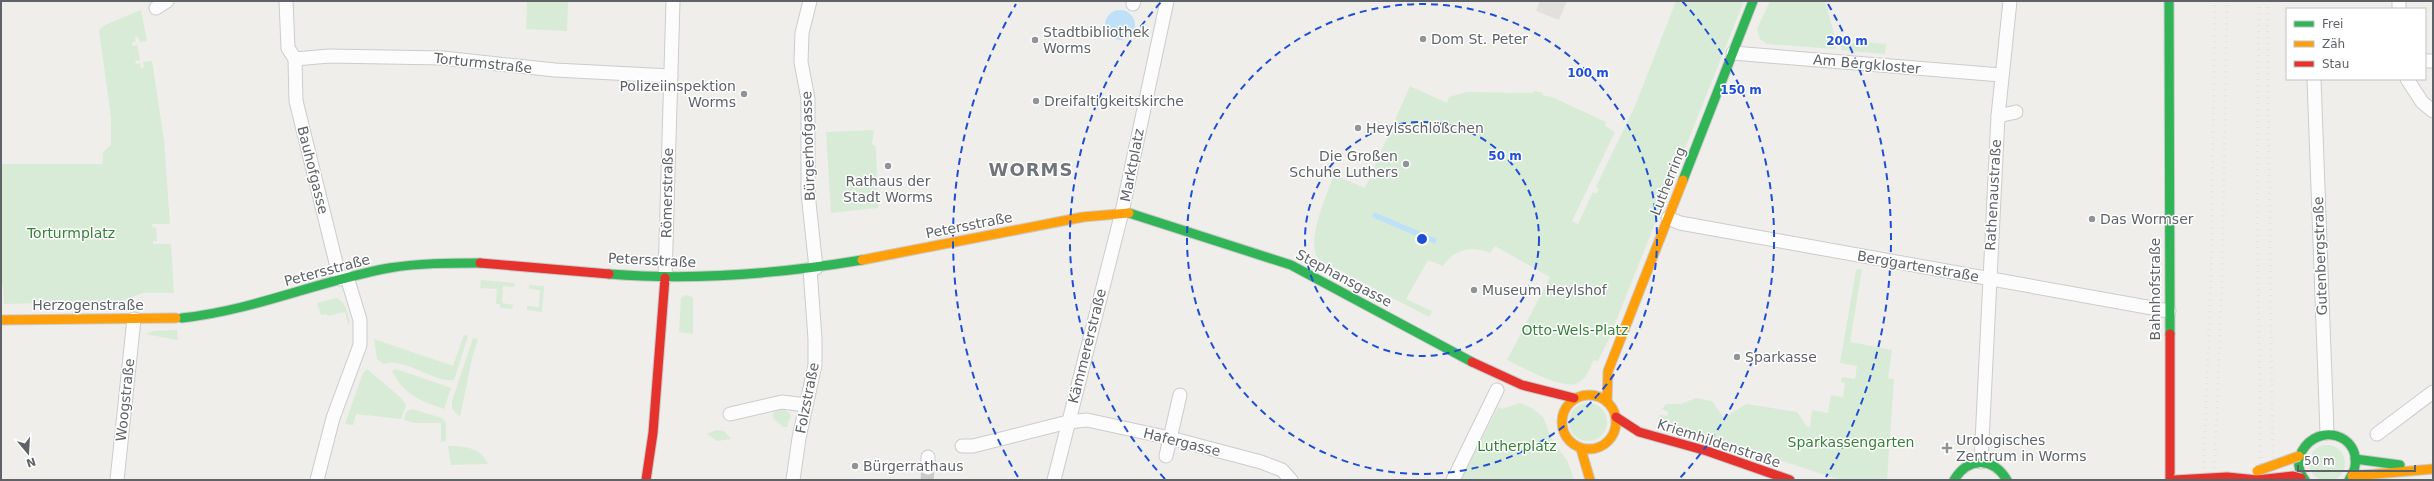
<svg xmlns="http://www.w3.org/2000/svg" width="2434" height="481" font-family="'DejaVu Sans',sans-serif">
<style>
.education{fill:#e2e0da}
.green{fill:#d8ebd6}
.water{fill:#bfe0f9}
.lines{fill:none;stroke-linecap:round;stroke-linejoin:round}
.street-tunnel{stroke:#cbcbca;stroke-width:13;stroke-dasharray:13 6;stroke-linecap:butt}
.street-casing{stroke:#cbcccc;stroke-width:15}
.fast-casing{stroke:#cacacb;stroke-width:11}
.slow-casing{stroke:#cacacb;stroke-width:11}
.jam-casing{stroke:#cacacb;stroke-width:11}
.street{stroke:#fdfcfc;stroke-width:13}
.fast{stroke:#30b455;stroke-width:9}
.slow{stroke:#ff9f0a;stroke-width:9}
.jam{stroke:#e5322d;stroke-width:9}
.rail{stroke:#e4e4e4;stroke-width:3;stroke-dasharray:1 5;stroke-linecap:butt}
.slow-bridge-casing{stroke:#cacacb;stroke-width:11;stroke-linecap:butt}
.jam-bridge-casing{stroke:#cacacb;stroke-width:11;stroke-linecap:butt}
.slow-bridge{stroke:#ff9f0a;stroke-width:9}
.jam-bridge{stroke:#e5322d;stroke-width:9}
.ring{fill:none;stroke:#1d4ed8;stroke-width:2;stroke-dasharray:7 5}
.poi-dot{fill:#919496;stroke:#fff;stroke-width:1.5}
.labels{text-anchor:middle;dominant-baseline:central;stroke-width:3;stroke-linejoin:round;paint-order:stroke}
.poi-label{font-size:14px;fill:#5f6368;stroke:#fff;text-anchor:start}
.street-label{font-size:14px;fill:#5f6368;stroke:#fff}
.park-label{font-size:14px;fill:#348238;stroke:#fff}
.district-label{font-size:18px;font-weight:bold;letter-spacing:1px;fill:#70757a;stroke:#fff}
.centre{fill:#1d4ed8;stroke:#fff;stroke-width:2}
.ring-label{font-size:12px;text-anchor:middle;font-weight:bold;fill:#1d4ed8;stroke:#fff;stroke-width:3;stroke-linejoin:round;paint-order:stroke}
</style>
<rect width="100%" height="100%" fill="#efeeea"/>
<path class="education" d="M1540,1h27l-8,19 -23,-9z"/>
<g class="green">
<path d="M527,1h41l-1,30 -41,-2z"/>
<path d="M1676,1h68l-136,340 -10,20 -5,-1c-3,9 -7,21 -18,24 -15,4 -54,-17 -68,-24l43,-83 -55,-31 -5,7c-17,-8 -36,-4 -47,13l-15,-6 -22,39 26,12 -3,6 -109,-57c-17,-13 8,-69 14,-85l31,13 45,-102 37,17 2,-6 18,-5 65,1 2,-2 9,2 -1,2 10,2 54,25 -1,4 10,6 -43,89 6,3 15,-32 3,2 3,-5 -3,-2 39,-81z"/>
<path d="M1770,1h55l11,40v8l-69,-5 -7,-5 -3,-10z"/>
<path d="M141,10l6,31 -7,1 -2,-5h-3l1,4 -4,2v3l5,-1 3,15 -5,1 1,3 4,-1 1,5 3,-1 -1,-5 9,-1 12,79 6,84h-18l1,4 3,-1 1,14h-4v3h18l3,49h-31l-21,8 -118,3 -1,-18 -2,-1 1,-121h100l1,-12 8,-7v-28l-12,-87 6,-5z"/>
<path d="M1857,41l29,3 -1,10 -44,-4v-8l16,1z"/>
<path d="M874,130l-2,14 4,3 2,61 -47,5 -5,-81z"/>
<path d="M1859,269h3l-12,73 42,8 -4,28 6,1 -7,101h-47l-182,-60 1,-5 8,1 1,-4 -6,-3 4,-5h15l15,-6 16,3 12,17 22,-14 51,8 10,15h3l2,-17 16,3 3,-18 12,2 2,-14 -4,-1 1,-5 13,2 2,-13 -17,-3 16,-93z"/>
<path d="M481,280l34,3 -1,4 -11,-1 -1,17 11,2 -1,4 -12,-1v-4h-4l1,-15 -17,-1z"/>
<path d="M529,285l15,1 -2,26 -15,-2v-4l12,1 1,-17 -11,-1z"/>
<path d="M685,295l8,2v37l-14,-2 2,-34z"/>
<path d="M336,298c10,3 12,16 14,25l-2,1 -3,-12 -18,4v-2l-6,1 -4,-12z"/>
<path d="M153,331l24,-1 1,10 -33,-6z"/>
<path d="M464,335l4,1 -14,44c-21,3 -51,-24 -70,-16l-7,-5 -3,-20 79,27z"/>
<path d="M473,338l5,1 -6,19 -12,59 -8,-8v-8z"/>
<path d="M367,369l35,30 4,6 -5,14 -45,-5 -3,11 -8,-1 18,-51z"/>
<path d="M396,369l55,19 -7,21c-24,-8 -40,-14 -52,-38z"/>
<path d="M1520,403l12,5 11,9 10,25 14,18 7,20h-113l37,-73 4,2z"/>
<circle cx="1588" cy="422" r="19"/>
<path d="M412,409l30,9 4,5v18l-5,1v-19h-27l-10,-3 2,-8z"/>
<path d="M778,409l7,1 6,5 -4,12h-4l-10,-9v-5z"/>
<path d="M716,430l8,1 7,8 -14,2 -10,-7z"/>
<circle cx="2327" cy="463" r="18"/>
<path d="M448,446c16,0 32,1 40,18l-37,1z"/>
</g>
<g class="water">
<circle cx="1120" cy="25" r="15"/>
<path d="M1374,212l63,27 -2,5 -63,-27z"/>
</g>
<g class="lines">
<path class="street-tunnel" d="M927,480l1,-12"/>
<defs>
<g id="street">
<path d="M286,1l2,47 7,11 1,42 44,178"/>
<path d="M810,1l-8,32 -1,29 7,37v94l8,75"/>
<path d="M1133,4l1,-3"/>
<path d="M156,8l11,-7"/>
<path d="M2399,9v-8"/>
<path d="M1733,53l268,22"/>
<path d="M295,59l34,-3 114,2 112,12 116,6"/>
<path d="M2425,61h8"/>
<path d="M2314,79l13,354"/>
<path d="M2407,79l15,23 11,9"/>
<path d="M1998,116l18,-4"/>
<path d="M1668,218l12,5 489,88"/>
<path d="M665,278l8,-277"/>
<path d="M730,414l52,-12 24,3"/>
<path d="M2377,434l56,-42"/>
<path d="M962,446h11l95,-24 19,-2 83,18 91,24 21,8 9,10"/>
<path d="M1166,456l14,-61"/>
<path d="M1981,462l17,-346 12,-115"/>
<path d="M928,468v-11"/>
<path d="M117,480l17,-161"/>
<path d="M317,480l16,-62 27,-73v-25l-13,-43"/>
<path d="M793,480l6,-42 16,-73v-26l-5,-70"/>
<path d="M1054,480l68,-268 45,-211"/>
<path d="M1453,480l44,-90"/>
</g>
<g id="fast">
<path d="M2169,1l1,333"/>
<path d="M1683,180l70,-179"/>
<path d="M1129,213l162,52 181,97"/>
<path d="M609,274c85,7 169,0 253,-14"/>
<path d="M182,318c73,-8 136,-37 207,-50 30,-5 61,-5 91,-5"/>
<path d="M2355,459l45,6"/>
<path d="M1954,480c14,-23 39,-23 53,0"/>
<path d="M2305,480c-6,-8 -9,-19 -3,-29 17,-29 58,-16 53,15 0,4 -4,10 -6,14"/>
</g>
<g id="slow">
<path d="M862,260l221,-43 46,-4"/>
<path d="M1,320l175,-2"/>
<circle cx="1589" cy="422" r="27"/>
<path d="M1607,402l1,-31 75,-191"/>
<path d="M1581,449l9,31"/>
<path d="M2352,476l81,-7"/>
</g>
<g id="jam">
<path d="M480,263l129,11"/>
<path d="M2170,334v146"/>
<path d="M1472,362l50,23 52,13"/>
<path d="M1616,417l23,15 68,19 83,29"/>
<path d="M646,480l7,-47 12,-155"/>
</g>
</defs>
<use href="#street" class="street-casing"/>
<use href="#fast" class="fast-casing"/>
<use href="#slow" class="slow-casing"/>
<use href="#jam" class="jam-casing"/>
<use href="#street" class="street"/>
<use href="#fast" class="fast"/>
<use href="#slow" class="slow"/>
<use href="#jam" class="jam"/>
<g class="rail">
<path d="M2259,1l-2,194 4,285"/>
<path d="M2267,1l6,479"/>
<path d="M2203,480l8,-200 4,-279"/>
<path d="M2214,480l8,-200 5,-279"/>
</g>
<defs>
<path id="slow-bridge" d="M2257,471l42,-15"/>
<path id="jam-bridge" d="M2174,480l53,-3 30,3 36,-4 8,2"/>
</defs>
<use href="#slow-bridge" class="slow-bridge-casing"/>
<use href="#jam-bridge" class="jam-bridge-casing"/>
<use href="#slow-bridge" class="slow-bridge"/>
<use href="#jam-bridge" class="jam-bridge"/>
</g>
<g class="ring">
<circle cx="1422" cy="239" r="117"/>
<circle cx="1422" cy="239" r="235"/>
<path d="M1165 479A352 352 0 0 1 1162 1M1682 1A352 352 0 0 1 1679 479"/>
<path d="M1018 477A469 469 0 0 1 1016 4M1828 4A469 469 0 0 1 1826 477"/>
</g>
<g class="poi-dot">
<circle cx="1423" cy="39" r="4"/>
<circle cx="1035" cy="40" r="4"/>
<circle cx="744" cy="94" r="4"/>
<circle cx="1036" cy="101" r="4"/>
<circle cx="1358" cy="128" r="4"/>
<circle cx="1406" cy="164" r="4"/>
<circle cx="888" cy="166" r="4"/>
<circle cx="2092" cy="219" r="4"/>
<circle cx="1474" cy="290" r="4"/>
<circle cx="1737" cy="357" r="4"/>
<path d="M1945 442h4v4h4v4h-4v4h-4v-4h-4v-4h4z"/>
<circle cx="855" cy="466" r="4"/>
</g>
<g class="labels">
<g class="poi-label">
<text x="1043" y="32">Stadtbibliothek<tspan x="1043" dy="16">Worms</tspan></text>
<text x="1431" y="39">Dom St. Peter</text>
<text x="736" y="86" text-anchor="end">Polizeiinspektion<tspan x="736" dy="16">Worms</tspan></text>
<text x="1044" y="101">Dreifaltigkeitskirche</text>
<text x="1366" y="128">Heylsschlößchen</text>
<text x="1398" y="156" text-anchor="end">Die Großen<tspan x="1398" dy="16">Schuhe Luthers</tspan></text>
<text x="888" y="181" text-anchor="middle">Rathaus der<tspan x="888" dy="16">Stadt Worms</tspan></text>
<text x="2100" y="219">Das Wormser</text>
<text x="1482" y="290">Museum Heylshof</text>
<text x="1745" y="357">Sparkasse</text>
<text x="1956" y="440">Urologisches<tspan x="1956" dy="16">Zentrum in Worms</tspan></text>
<text x="863" y="466">Bürgerrathaus</text>
</g>
<g class="street-label">
<text transform="translate(483 63) rotate(6)">Torturmstraße</text>
<text transform="translate(1867 64) rotate(5)">Am Bergkloster</text>
<text transform="translate(808 146) rotate(-92)">Bürgerhofgasse</text>
<text transform="translate(1132 165) rotate(-79)">Marktplatz</text>
<text transform="translate(313 170) rotate(76)">Bauhofgasse</text>
<text transform="translate(1668 181) rotate(-68)">Lutherring</text>
<text transform="translate(667 193) rotate(-89)">Römerstraße</text>
<text transform="translate(1993 195) rotate(-87)">Rathenaustraße</text>
<text transform="translate(969 225) rotate(-11)">Petersstraße</text>
<text transform="translate(2320 256) rotate(-92)">Gutenbergstraße</text>
<text transform="translate(652 260) rotate(3)">Petersstraße</text>
<text transform="translate(1918 266) rotate(10)">Berggartenstraße</text>
<text transform="translate(327 270) rotate(-15)">Petersstraße</text>
<text transform="translate(1344 278) rotate(28)">Stephansgasse</text>
<text transform="translate(2155 289) rotate(-90)">Bahnhofstraße</text>
<text x="88" y="305">Herzogenstraße</text>
<text transform="translate(1087 346) rotate(-76)">Kämmererstraße</text>
<text transform="translate(807 398) rotate(-79)">Folzstraße</text>
<text transform="translate(125 400) rotate(-84)">Woogstraße</text>
<text transform="translate(1182 442) rotate(14)">Hafergasse</text>
<text transform="translate(1719 443) rotate(18)">Kriemhildenstraße</text>
</g>
<g class="park-label">
<text x="71" y="233">Torturmplatz</text>
<text x="1575" y="330">Otto-Wels-Platz</text>
<text x="1851" y="442">Sparkassengarten</text>
<text x="1517" y="446">Lutherplatz</text>
</g>
<g class="district-label">
<text x="1031" y="169">WORMS</text>
</g>
</g>
<circle cx="1422" cy="239" r="6" class="centre"/>
<g class="ring-label">
<text x="1847" y="45">200 m</text>
<text x="1588" y="77">100 m</text>
<text x="1741" y="94">150 m</text>
<text x="1505" y="160">50 m</text>
</g>
<rect width="2434" height="481" fill="none" stroke="#5f6368" stroke-width="4"/>
<rect x="2286" y="8" width="140" height="72" fill="#ffffff" stroke="#bfc1c3"/>
<rect x="2294" y="21" width="20" height="6" fill="#30b455" stroke="#bfc1c3"/>
<text x="2322" y="28" font-size="12" fill="#5f6368">Frei</text>
<rect x="2294" y="41" width="20" height="6" fill="#ff9f0a" stroke="#bfc1c3"/>
<text x="2322" y="48" font-size="12" fill="#5f6368">Zäh</text>
<rect x="2294" y="61" width="20" height="6" fill="#e5322d" stroke="#bfc1c3"/>
<text x="2322" y="68" font-size="12" fill="#5f6368">Stau</text>
<g transform="translate(28 453) rotate(162)" stroke="#ffffff" stroke-width="3" paint-order="stroke">
<path d="M0-3L7 15L0 10L-7 15Z" fill="#5f6368"/>
<text y="-6" font-size="11" font-weight="bold" text-anchor="middle" fill="#5f6368">N</text>
</g>
<path d="M2298 465v6h117v-6" fill="none" stroke="#5f6368" stroke-width="2"/>
<text x="2304" y="465" font-size="12" fill="#5f6368" stroke="#ffffff" stroke-width="3" paint-order="stroke">50 m</text>
</svg>
